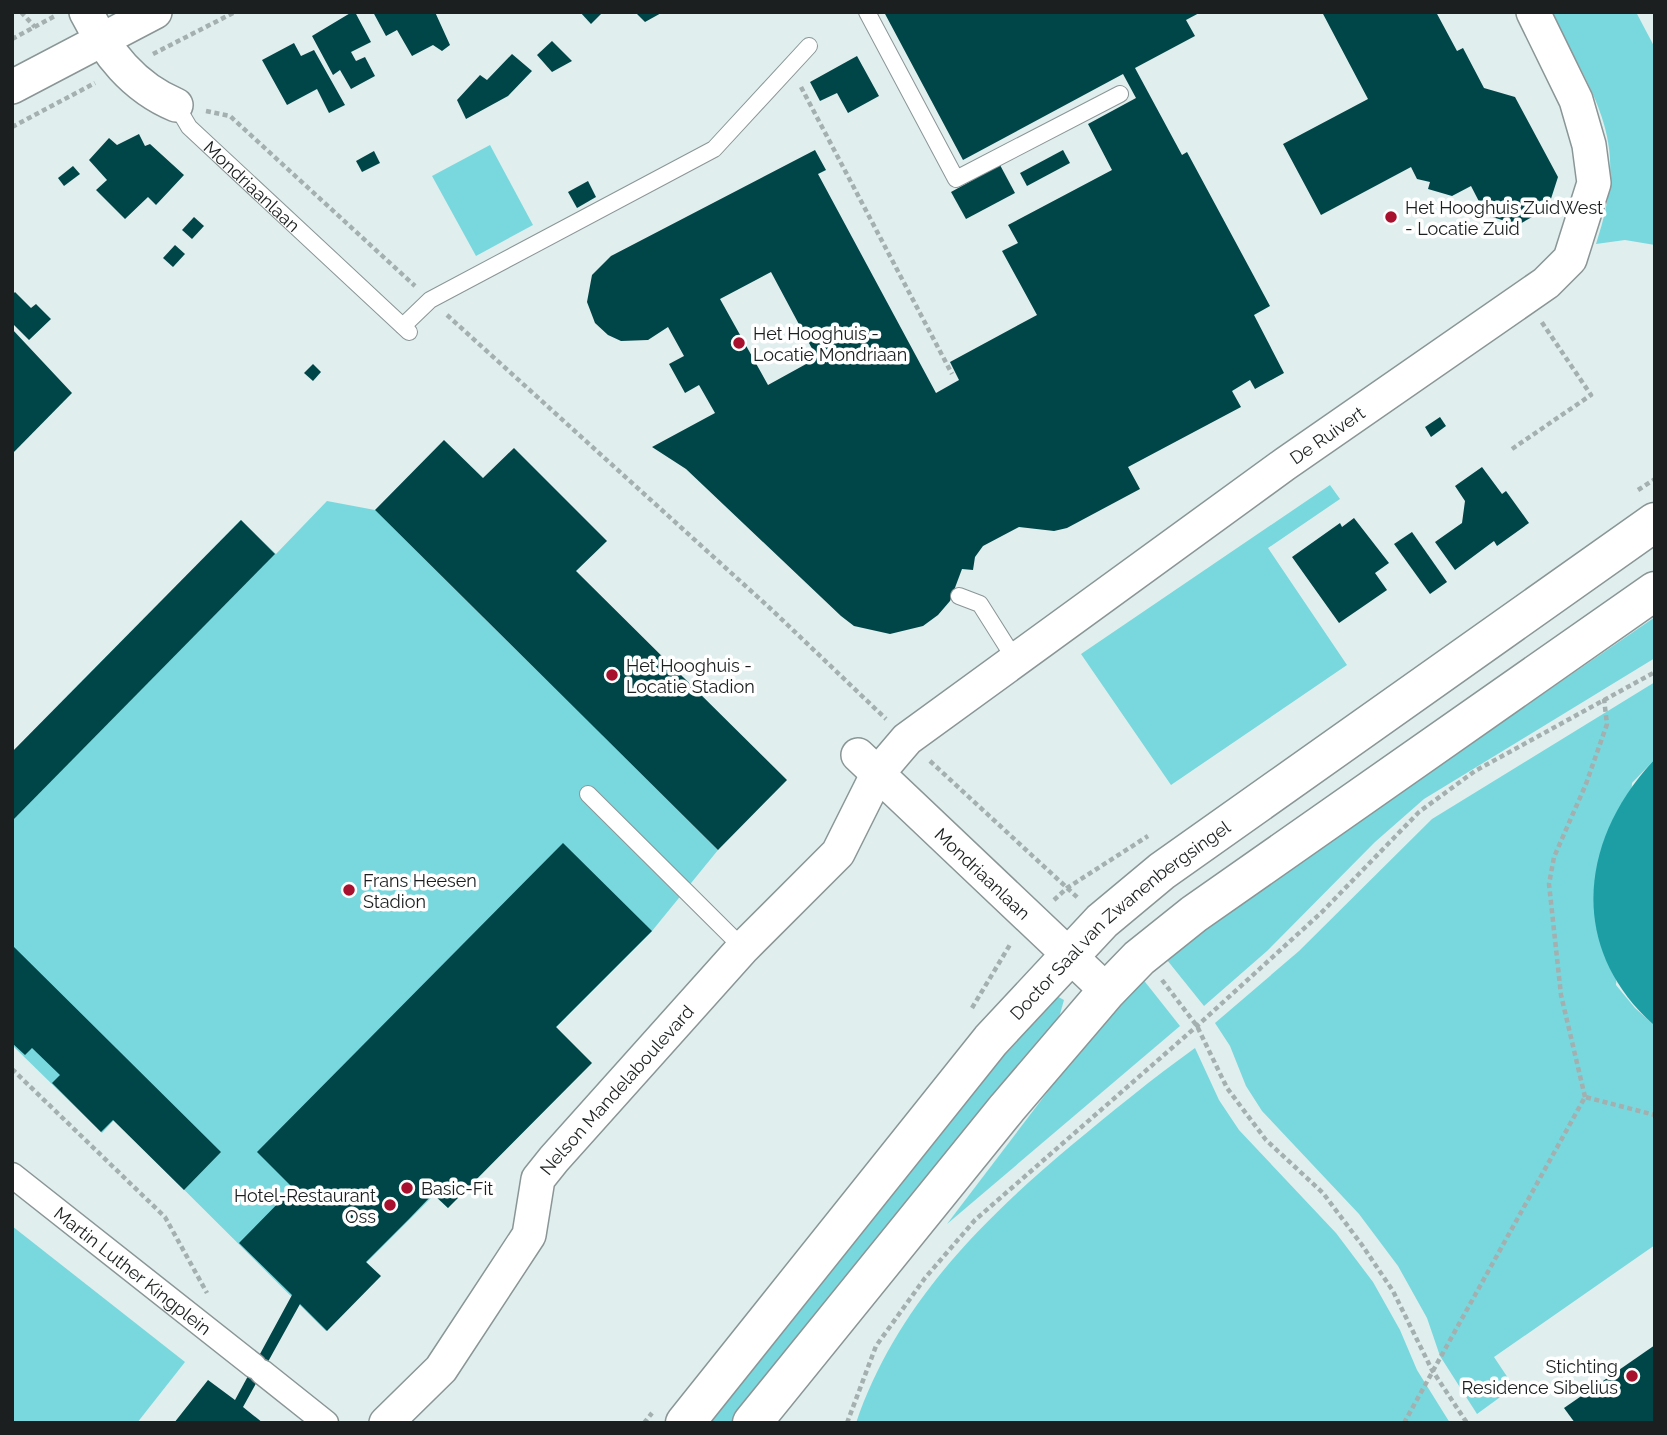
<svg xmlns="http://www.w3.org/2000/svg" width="1667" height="1435" font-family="Raleway,sans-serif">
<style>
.green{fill:#79d8dd}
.water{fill:#1d9ea4}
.building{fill:#004649;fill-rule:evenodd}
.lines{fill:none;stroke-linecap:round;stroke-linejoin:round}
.service-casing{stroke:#8a9596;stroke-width:18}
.pedestrian-casing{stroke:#8a9596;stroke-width:27}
.minor-casing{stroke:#8a9596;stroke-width:36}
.secondary-casing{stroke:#8a9596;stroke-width:41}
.path{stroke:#a4afaf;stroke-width:4.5;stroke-dasharray:5 3.5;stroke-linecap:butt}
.service{stroke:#fff;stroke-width:16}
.pedestrian{stroke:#fff;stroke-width:24}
.minor{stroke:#fff;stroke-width:33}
.secondary{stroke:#fff;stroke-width:38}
.poi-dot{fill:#a8112d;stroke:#fff;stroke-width:2.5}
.labels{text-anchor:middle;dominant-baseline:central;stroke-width:7;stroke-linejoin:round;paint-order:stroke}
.street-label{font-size:18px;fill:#1b1f1f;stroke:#fff}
.poi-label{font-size:18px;fill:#1b1f1f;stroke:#fff;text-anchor:start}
</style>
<rect width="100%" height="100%" fill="#e1eeee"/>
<g class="green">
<path d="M1551,12h85l19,36v197l-30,-5 -29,4c35,-103 1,-141 -45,-232z"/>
<path d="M490,145l43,80 -57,31 -44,-80z"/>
<path d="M1330,485l10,14 -72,49 79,117 -176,120 -90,-131z"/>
<path d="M327,501l48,9 343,340 -66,81 -96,96 35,36 -143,145 -14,-13 -92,92 14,13 -30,31 -212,-211 -12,13 -90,-88v-293l229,-232 35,34z"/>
<path d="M1655,617v41l-231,141 -49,43 -108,109 -63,55 -41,-51z"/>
<path d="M1655,682v77l-23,24 -16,202 19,23 20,18v219l-161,112 20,30 -37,27 -37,-58 -13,-38 -29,-52 -39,-52 -97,-103 -16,-25 -16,-40 -15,-23 84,-72 133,-132z"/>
<path d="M1138,973l42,53 -233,198z"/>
<path d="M1047,991l17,9 -8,28 -318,395h-33z"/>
<path d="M1195,1048l24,52 20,30 97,103 37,49 27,48 17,40 33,53h-594c40,-117 124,-201 217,-279 40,-33 80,-66 122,-96z"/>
<path d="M12,1226l173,136 -48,61h-125z"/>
</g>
<path class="water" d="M1655,759v267c-88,-77 -76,-187 0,-267z"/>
<g class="building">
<path d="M352,12h3l16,30 -20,10 5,9 9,-4 10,19 -24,13 -11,-19 -7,5 -21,-39z"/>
<path d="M373,12h62l15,33 -8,6 -9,-6 -21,11 -15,-26 -11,6z"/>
<path d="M580,12h23l-12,12z"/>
<path d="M635,12h28l-18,10z"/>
<path d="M884,12h317l-15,8 9,16 -60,32 47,87 5,-3 83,154 -16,9 30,58 -29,16 -5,-9 -18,11 9,16 -113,60 12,22 -73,39 -13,3 -35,-4 -36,19 -8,11 -2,13 -11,-1 -12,32 -12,14 -15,11 -33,8 -36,-8 -13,-10 -155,-147 -34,-22 63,-34 -16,-28 -14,8 -16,-29 15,-8 -16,-29 -20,13 -27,1 -13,-6 -13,-12 -8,-21 5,-27 19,-19 204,-106 11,20 -8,4 118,219 23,-13 -9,-18 87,-47 -35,-64 16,-8 -10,-18 104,-55 -24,-46 48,-26 -13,-24 -160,86zM771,272l46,86 -49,27 -48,-86z"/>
<path d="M1322,12h114l21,39 6,-3 21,40 31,9 43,80 -10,31 -30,17 -32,-10 -15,-29 -19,10 -24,-7 2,-7 -13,-3 -6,-12 -90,48 -38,-71 85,-45z"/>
<path d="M552,41l20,20 -20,11 -15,-17z"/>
<path d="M294,43l7,13 13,-6 31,55 -16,8 -12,-24 -30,16 -25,-45z"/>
<path d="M512,54l20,17 -24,25 -42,23 -9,-19 23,-25 7,5z"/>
<path d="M857,56l22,40 -31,17 -11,-20 -17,8 -10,-19z"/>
<path d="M139,134l6,12 5,-2 34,31 -28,30 -8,-8 -23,22 -29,-29 11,-10 -18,-20 20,-22 8,7z"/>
<path d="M1063,150l7,13 -43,23 -7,-13z"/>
<path d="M374,151l6,12 -18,9 -6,-11z"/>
<path d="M1000,165l15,28 -49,26 -15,-27z"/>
<path d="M73,166l7,8 -16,12 -6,-8z"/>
<path d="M588,181l8,16 -19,11 -9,-16z"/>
<path d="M194,217l10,9 -12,13 -10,-9z"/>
<path d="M175,245l10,9 -12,13 -10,-9z"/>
<path d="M15,292l16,16 5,-4 15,15 -22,21 -17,-17v-28z"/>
<path d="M12,329l60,64 -60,61z"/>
<path d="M313,364l8,8 -8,9 -9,-8z"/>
<path d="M1440,417l6,9 -15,11 -6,-10z"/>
<path d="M444,440l39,38 31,-30 93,93 -31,30 211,209 -69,70 -343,-340z"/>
<path d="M1482,467l20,27 4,-3 23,32 -32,23 -3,-5 -39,29 -20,-28 27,-19 3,-22 -10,-15z"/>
<path d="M1354,518l35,45 -14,10 12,17 -48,33 -47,-66 48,-34 2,4z"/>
<path d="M241,520l34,34 -263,267v-69z"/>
<path d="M1412,532l35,50 -17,12 -36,-50z"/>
<path d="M563,843l89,88 -96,96 36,36 -144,145 -15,-14 -24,25 -43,43 15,14 -54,55 -27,-27 -57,103 20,16h-89l34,-43 27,20 57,-105 -53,-52 54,-55 -36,-36z"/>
<path d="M12,945l209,207 -37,38 -71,-70 -12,12 -49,-49 8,-8 -28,-27 -7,7 -13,-12z"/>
<path d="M1655,1345v78h-80l-11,-15z"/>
</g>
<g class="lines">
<defs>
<g id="service">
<path d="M867,12l89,167 164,-85"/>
<path id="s1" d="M176,105l13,22 220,205"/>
<path d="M403,326l27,-26 284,-151 95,-103"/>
<path d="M959,596l21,8 36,57"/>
<path d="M588,794l155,154"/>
</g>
<g id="pedestrian">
<path id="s2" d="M12,1175l242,191"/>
<path d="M262,1372l64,51"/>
</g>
<g id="minor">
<path d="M86,12c21,41 47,75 90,93"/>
<path d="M12,87l143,-75"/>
<path id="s3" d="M858,755l249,236"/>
<path id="s4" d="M386,1423l55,-54 88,-134 9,-56 16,-20 189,-211 95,-95 40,-80 29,-34 378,-275 261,-181 24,-24 24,-76 -5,-38 -13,-45 -43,-88"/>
</g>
<g id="secondary">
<path id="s5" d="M685,1423l306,-383 111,-119 60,-50 493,-349"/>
<path d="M752,1423l255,-315 100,-117 32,-33 55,-44 461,-323"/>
</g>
</defs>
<use href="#service" class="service-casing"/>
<use href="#pedestrian" class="pedestrian-casing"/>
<use href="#minor" class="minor-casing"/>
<use href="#secondary" class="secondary-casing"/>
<g class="path">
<path d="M21,12l14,15"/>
<path d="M12,39l43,-23"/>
<path d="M153,54l82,-42"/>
<path d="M801,87l151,287"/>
<path d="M206,111l24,5 185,170"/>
<path d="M12,127l83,-44"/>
<path d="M447,315l325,295 114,109"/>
<path d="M1512,449l79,-54 -50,-74"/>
<path d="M1638,490l17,-11"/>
<path d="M930,761l148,137"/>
<path d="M1054,900l13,-12 81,-52"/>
<path d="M1162,980l35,46 30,62 39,52 57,53 39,52 31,46 39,79 35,53"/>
<path d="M972,1008l39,-65"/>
<path d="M12,1069l153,148 42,76"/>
<path d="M1585,1097l-24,-102 -12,-111 5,-27 32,-73 21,-60 -3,-25"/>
<path d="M644,1423l8,-10"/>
<path d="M847,1423l29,-77 49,-68 50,-58 222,-194 125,-114 97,-100 56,-41 180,-99"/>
<path d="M1404,1423l181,-326 70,18"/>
</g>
<use href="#service" class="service"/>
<use href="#pedestrian" class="pedestrian"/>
<use href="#minor" class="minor"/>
<use href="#secondary" class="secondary"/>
</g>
<g class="poi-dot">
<circle cx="1391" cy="217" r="7"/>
<circle cx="739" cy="343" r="7"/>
<circle cx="612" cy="675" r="7"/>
<circle cx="349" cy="890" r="7"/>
<circle cx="407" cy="1188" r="7"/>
<circle cx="390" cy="1205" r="7"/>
<circle cx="1632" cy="1376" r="7"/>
</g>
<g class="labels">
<g class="street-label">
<text stroke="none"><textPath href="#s1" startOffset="112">Mondriaanlaan</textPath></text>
<text stroke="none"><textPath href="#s4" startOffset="1390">De Ruivert</textPath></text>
<text stroke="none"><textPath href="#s3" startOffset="172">Mondriaanlaan</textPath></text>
<text stroke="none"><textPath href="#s5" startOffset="667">Doctor Saal van Zwanenbergsingel</textPath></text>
<text stroke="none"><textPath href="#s4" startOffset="413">Nelson Mandelaboulevard</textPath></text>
<text stroke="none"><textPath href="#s2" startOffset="154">Martin Luther Kingplein</textPath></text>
</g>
<g class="poi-label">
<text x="1405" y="207">Het Hooghuis ZuidWest<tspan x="1405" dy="21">- Locatie Zuid</tspan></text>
<text x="753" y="333">Het Hooghuis -<tspan x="753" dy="21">Locatie Mondriaan</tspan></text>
<text x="626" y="665">Het Hooghuis -<tspan x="626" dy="21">Locatie Stadion</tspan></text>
<text x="363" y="880">Frans Heesen<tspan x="363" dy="21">Stadion</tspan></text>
<text x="421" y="1188">Basic-Fit</text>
<text x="376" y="1195" text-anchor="end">Hotel-Restaurant<tspan x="376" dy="21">Oss</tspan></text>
<text x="1618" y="1366" text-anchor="end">Stichting<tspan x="1618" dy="21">Residence Sibelius</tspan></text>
</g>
</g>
<rect width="1667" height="1435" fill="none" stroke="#1b1f1f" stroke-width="28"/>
</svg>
